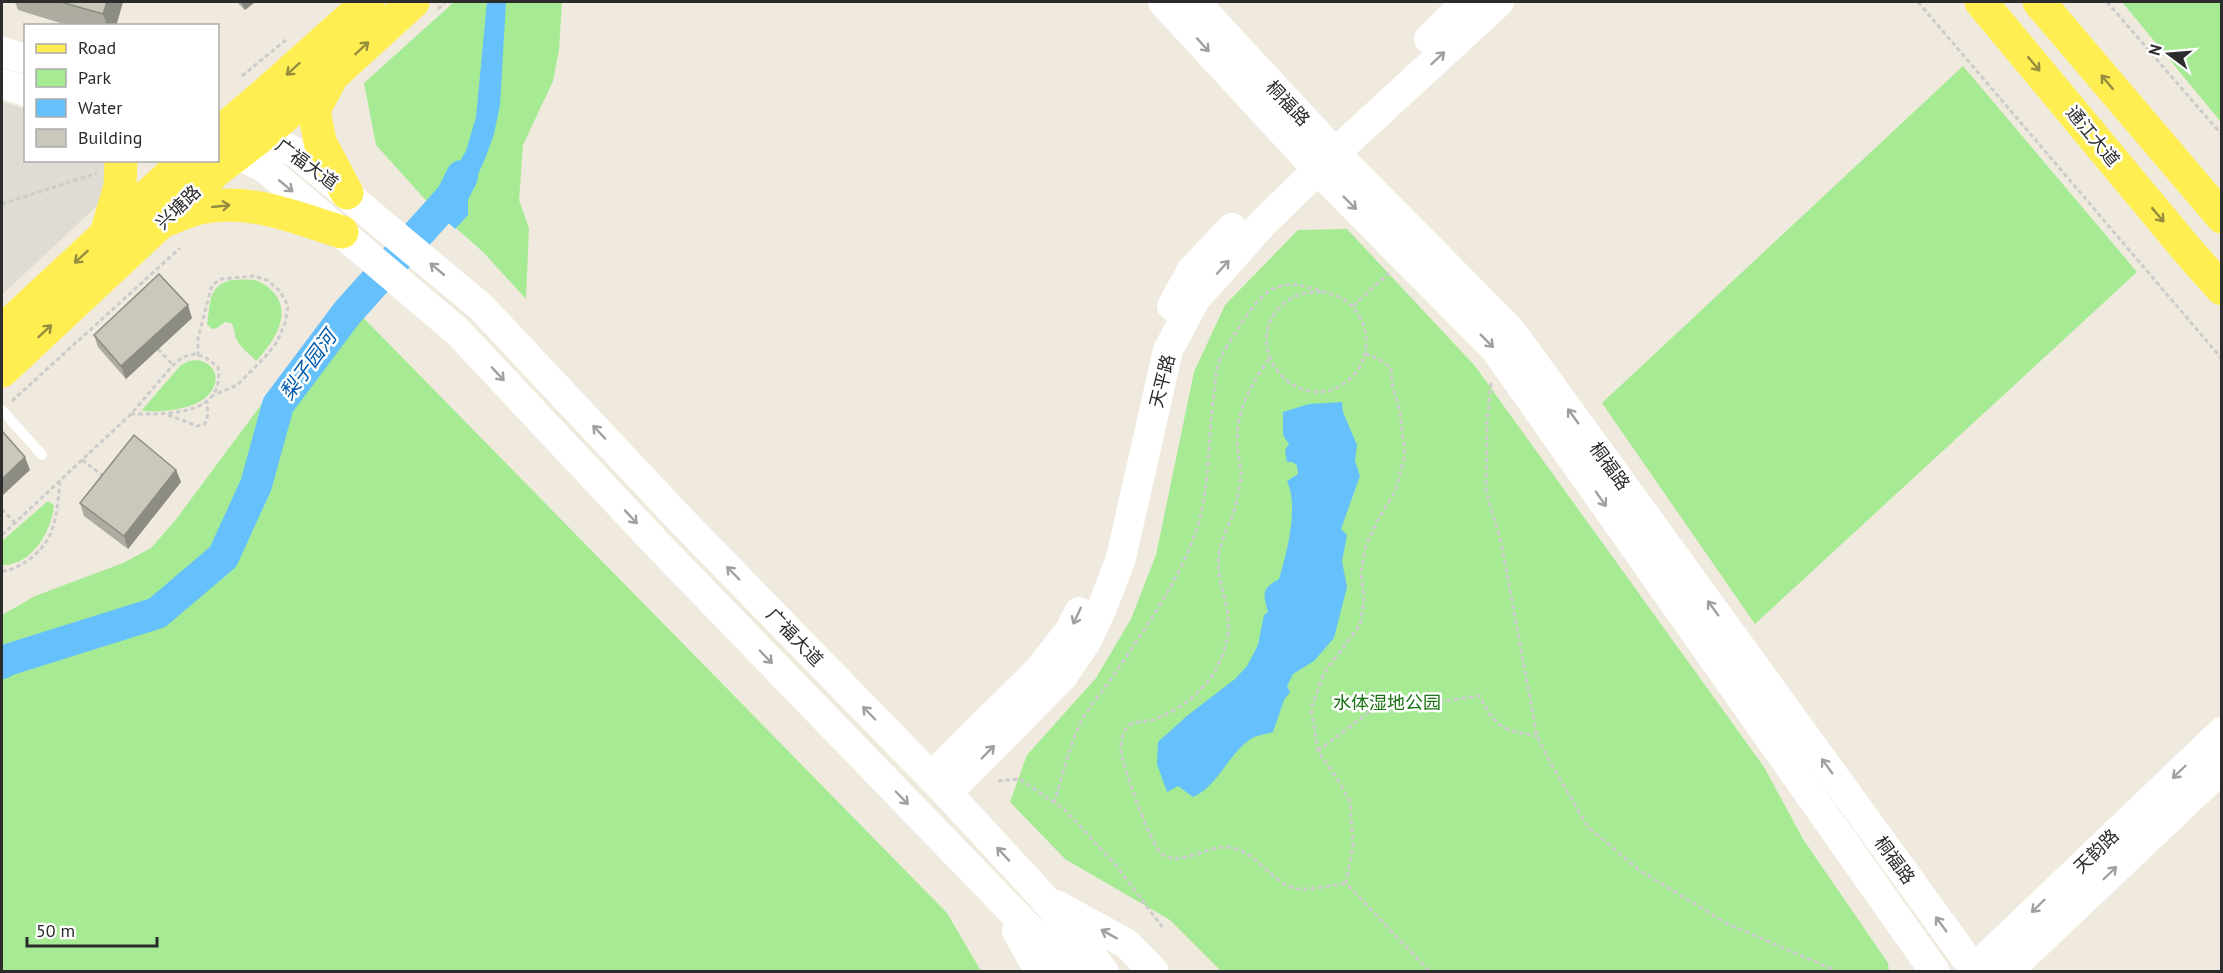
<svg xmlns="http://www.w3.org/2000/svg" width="2223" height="973" font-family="'PT Sans','Noto Sans SC',sans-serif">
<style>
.green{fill:#a6eb94}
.plaza{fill:#dfdcd4}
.water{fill:#65c0fc}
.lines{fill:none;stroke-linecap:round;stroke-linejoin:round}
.river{stroke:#65c0fc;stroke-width:32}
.path{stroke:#ccc;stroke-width:3;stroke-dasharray:4.5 3;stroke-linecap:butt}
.lane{stroke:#fff;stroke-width:10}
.secondary{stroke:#fff;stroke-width:30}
.primary{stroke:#ffee52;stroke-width:33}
.wall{fill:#aeaca1}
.shaded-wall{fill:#8d8c83}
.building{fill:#cac8bb;stroke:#8d8c83;stroke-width:1.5}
.oneway{stroke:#a0a0a0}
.oneway2{stroke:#968d3f}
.labels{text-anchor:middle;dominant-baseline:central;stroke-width:5;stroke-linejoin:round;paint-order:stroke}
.street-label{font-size:18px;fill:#2c2c2c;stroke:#fff}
.park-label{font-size:18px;fill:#1a7313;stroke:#fff}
.water-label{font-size:20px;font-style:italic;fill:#005aac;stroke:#fff}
</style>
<rect width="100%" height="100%" fill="#efeadd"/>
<path class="green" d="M 454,2 L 562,2 L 559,50 L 553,81 L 523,145 L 519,200 L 529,228 L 526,299 L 483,252 L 431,206 L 376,145 L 364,83 Z
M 2122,2 L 2221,2 L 2221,122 Z
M 1963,66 L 2137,272 L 1755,624 L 1602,403 Z
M 1347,229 L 1475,366 L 1764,767 L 1803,839 L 1888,963 L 1889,971 L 1221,971 L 1170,920 L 1065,859 L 1010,802 L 1027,755 L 1096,678 L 1131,619 L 1156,555 L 1194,372 L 1225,305 L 1298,230 Z
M 231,280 C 238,280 247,279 255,280 C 263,283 269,287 274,293 C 293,315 272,344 256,361 C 251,355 242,349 238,342 C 233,335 236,329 231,323 L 225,322 L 217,328 L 212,329 L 207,324 C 211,303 207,287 231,280 Z
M 342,296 L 947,913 L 981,971 L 2,971 L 2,615 L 35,596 L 123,563 L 151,548 L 174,522 Z
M 198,360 C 225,367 218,393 197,403 C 185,409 154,414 142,410 L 181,365 L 189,361 Z
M 48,501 L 54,505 C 52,531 31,566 2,565 L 2,541 Z"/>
<path class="plaza" d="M 2,102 L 25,109 L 26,160 L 111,161 L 102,201 L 2,295 Z"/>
<path class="water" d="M 487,2 L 506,2 L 500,105 L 494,134 L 485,159 L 468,196 L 468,215 L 455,229 L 431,206 L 438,201 L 438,197 L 445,192 L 448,181 L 466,151 L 476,117 Z
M 1342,402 L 1343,412 L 1357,445 L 1355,461 L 1360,476 L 1341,529 L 1347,535 L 1342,561 L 1347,587 L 1334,638 L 1314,661 L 1293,674 L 1287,686 L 1290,692 L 1284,700 L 1273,732 C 1267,734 1260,735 1254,737 C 1229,751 1219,786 1193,797 L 1178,786 L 1167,792 L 1157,764 L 1158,742 L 1188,715 L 1235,679 L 1247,666 L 1258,645 L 1264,615 L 1268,612 C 1263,594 1261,589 1279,579 C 1287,552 1299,507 1287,481 L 1298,474 L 1297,466 L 1293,462 L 1287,462 L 1285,450 L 1289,444 L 1283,435 L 1283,412 L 1309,404 Z"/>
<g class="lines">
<path class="river" d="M 2,663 L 4,661 L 157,613 L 223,557 L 256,485 L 278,405 L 347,313 L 452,196 L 462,176"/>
<path class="path" d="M 1918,2 L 2222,359
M 2107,2 L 2222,135
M 438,9 L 445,2
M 242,76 L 287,39
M 2,204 L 97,173
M 1353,306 L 1389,273
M 158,349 L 173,365
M 1365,354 L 1379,359 L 1391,368 L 1392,384 L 1400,412 L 1405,455 L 1395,492 L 1377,521 L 1365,548 L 1361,572 L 1364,599 L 1360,625 L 1324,673 L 1311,708 L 1318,751 L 1338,780 L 1350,801 L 1353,845 L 1346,883 L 1430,972
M 198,356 L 198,338 L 212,285 L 221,279 L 254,276 L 267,280 L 280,291 L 288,306 L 285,323 L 277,342 L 265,357 L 237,385 L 214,395
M 1269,359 C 1251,384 1237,409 1237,441 C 1237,453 1241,465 1241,477 C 1241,484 1238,492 1237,499 C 1234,519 1221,535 1219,555 C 1215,584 1234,609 1227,639 C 1219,679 1191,705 1155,719 C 1145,723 1133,719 1126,729 C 1122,733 1121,745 1121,751 C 1123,767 1151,847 1163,855 C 1182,867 1212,842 1233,848 C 1258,854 1269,879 1293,888 C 1302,892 1334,885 1346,883
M 1491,383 L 1487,420 L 1486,491 L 1501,542 L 1537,736 L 1551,764 L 1588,827 L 1639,870 L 1728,924 L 1839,972
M 12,401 L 180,248
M 168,415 L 197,426 L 205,424 L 208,414 L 207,402
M 82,460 L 105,477
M 2,509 L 15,523
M 2,535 L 131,414 L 173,365 L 183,357 L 194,354 L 205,357 L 218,367 C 226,417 165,414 131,414
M 2,571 C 20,570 42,552 50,535 C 57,519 58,500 60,482
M 1318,751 L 1369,712 L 1480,696 C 1494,727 1505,731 1537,736
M 998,781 L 1020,779 L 1065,810 L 1115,864 L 1163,928
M 1054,803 C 1062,778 1068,750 1079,726 C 1087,709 1102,692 1113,676 C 1143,632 1177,584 1195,534 C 1211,490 1207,439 1214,394 C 1215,385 1215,375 1218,366 C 1221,353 1231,340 1238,329 C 1245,317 1259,297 1271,290 C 1290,280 1303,286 1321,291 C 1327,293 1333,294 1339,297 C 1369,312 1375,352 1353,376 C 1343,386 1329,393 1315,392 C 1268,387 1247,326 1290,299 C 1300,293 1310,292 1321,292"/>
<path class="lane" d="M 2,410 L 42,455"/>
<path class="secondary" d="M 1163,2 L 1319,171 L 1496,350 L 1935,972
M 1195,2 L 1335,153 L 1511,331 L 1976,972
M 1429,39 L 1467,2
M 2,52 L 26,59
M 2,84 L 26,91
M 243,124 L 298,154 L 481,307 L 680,519 L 947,793 L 1043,897 L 1104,972
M 218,146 L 264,167 L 458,332 L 656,543 L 1071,972
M 1172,306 L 1192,270 L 1232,228
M 931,777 L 1039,670 L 1071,629 L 1079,612
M 947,793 L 1062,677 L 1087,640 L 1102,608 L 1121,558 L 1168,350 L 1196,298 L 1263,223 L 1335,153 L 1499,2
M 1056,905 L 1127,944 L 1154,972
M 1017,931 L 1040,972
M 1971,972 L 2222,732
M 2007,972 L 2222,768"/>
<path class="primary" d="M 1981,2 L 2189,252 L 2222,289
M 2039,2 L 2222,217
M 330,80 L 314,110 L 320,142 L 347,193
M 218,134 L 266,93 L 368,2
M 169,219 C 179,215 190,210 200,208 C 249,197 296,218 342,232
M 106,234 L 120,186 L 121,160
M 2,331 L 186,160
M 2,371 L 217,170 L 264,134 L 334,74 L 413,2"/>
</g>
<path class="wall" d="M 15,2 L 123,2 L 116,26 L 70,26 L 18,10 Z
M 237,2 L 255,2 L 245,10 Z
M 192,318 L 126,379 L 98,347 L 94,335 Z
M 176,470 L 181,482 L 128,549 L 84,516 L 80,503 Z"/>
<path class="shaded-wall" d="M 107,2 L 123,2 L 116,26 L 107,26 L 103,14 Z
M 241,2 L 255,2 L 245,10 Z
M 188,305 L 192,318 L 126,379 L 121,366 Z
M 25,457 L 30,470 L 2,496 L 2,479 Z
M 176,470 L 181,482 L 128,549 L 124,536 Z"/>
<path class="building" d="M 61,2 L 107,2 L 103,14 Z
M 159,274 L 188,305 L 121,366 L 94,335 Z
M 2,431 L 25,457 L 2,479 Z
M 134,435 L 176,470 L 124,536 L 80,503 Z"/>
<defs><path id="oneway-shaft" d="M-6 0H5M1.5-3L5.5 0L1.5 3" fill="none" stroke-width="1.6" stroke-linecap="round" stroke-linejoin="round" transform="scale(1.5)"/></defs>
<g class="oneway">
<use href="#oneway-shaft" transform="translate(1203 45) rotate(48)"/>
<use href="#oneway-shaft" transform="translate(1438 58) rotate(-43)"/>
<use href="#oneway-shaft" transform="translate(286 186) rotate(40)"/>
<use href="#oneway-shaft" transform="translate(1350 203) rotate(45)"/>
<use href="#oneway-shaft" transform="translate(1223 267) rotate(-48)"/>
<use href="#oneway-shaft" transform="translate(437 269) rotate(-140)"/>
<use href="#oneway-shaft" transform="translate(1487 341) rotate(45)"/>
<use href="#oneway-shaft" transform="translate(498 374) rotate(47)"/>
<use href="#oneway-shaft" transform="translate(1573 416) rotate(-126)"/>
<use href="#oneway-shaft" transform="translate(599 432) rotate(-133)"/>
<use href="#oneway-shaft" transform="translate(1601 499) rotate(55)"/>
<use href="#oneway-shaft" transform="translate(631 517) rotate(47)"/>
<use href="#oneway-shaft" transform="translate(733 573) rotate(-134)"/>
<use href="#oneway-shaft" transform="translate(1713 608) rotate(-126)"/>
<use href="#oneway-shaft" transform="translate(1077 616) rotate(115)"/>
<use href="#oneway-shaft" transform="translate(766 657) rotate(46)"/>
<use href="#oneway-shaft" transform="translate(869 713) rotate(-134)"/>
<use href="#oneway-shaft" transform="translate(988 752) rotate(-45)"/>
<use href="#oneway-shaft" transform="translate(1827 766) rotate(-126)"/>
<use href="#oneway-shaft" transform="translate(2179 772) rotate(136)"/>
<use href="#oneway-shaft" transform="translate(902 798) rotate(46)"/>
<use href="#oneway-shaft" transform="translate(1003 854) rotate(-133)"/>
<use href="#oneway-shaft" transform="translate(2110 873) rotate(-44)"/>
<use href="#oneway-shaft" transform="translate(2038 906) rotate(136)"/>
<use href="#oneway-shaft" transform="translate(1941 924) rotate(-126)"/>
<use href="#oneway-shaft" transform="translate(1109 934) rotate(-151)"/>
</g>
<g class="oneway2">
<use href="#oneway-shaft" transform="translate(362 48) rotate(-43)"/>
<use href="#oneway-shaft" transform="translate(2034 64) rotate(50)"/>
<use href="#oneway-shaft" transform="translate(293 69) rotate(138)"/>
<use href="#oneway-shaft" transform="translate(2107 82) rotate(-130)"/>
<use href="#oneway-shaft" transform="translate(221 206) rotate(-6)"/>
<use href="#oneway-shaft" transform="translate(2158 215) rotate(50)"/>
<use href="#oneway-shaft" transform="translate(81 257) rotate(137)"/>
<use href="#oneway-shaft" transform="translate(45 331) rotate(-43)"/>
</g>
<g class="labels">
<g class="street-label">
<text transform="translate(1288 103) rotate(47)">桐福路</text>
<text transform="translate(2093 136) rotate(50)">通江大道</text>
<text transform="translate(307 164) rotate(36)">广福大道</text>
<text transform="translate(178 207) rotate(-44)">兴塘路</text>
<text transform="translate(1162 381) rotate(-76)">天平路</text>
<text transform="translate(1610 466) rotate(54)">桐福路</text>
<text transform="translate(795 637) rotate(46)">广福大道</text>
<text transform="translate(2096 851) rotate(-44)">天韵路</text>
<text transform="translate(1895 860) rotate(54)">桐福路</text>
</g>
<g class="park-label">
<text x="1387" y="702">水体湿地公园</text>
</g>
<g class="water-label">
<text transform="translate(308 365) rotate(-54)">梨子园河</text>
</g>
</g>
<rect width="2223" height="973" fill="none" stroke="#2c2c2c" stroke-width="6"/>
<rect x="24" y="24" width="195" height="138" fill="#ffffff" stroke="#ababab" stroke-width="1.5"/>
<rect x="36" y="44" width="30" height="9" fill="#ffee52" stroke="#ababab" stroke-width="1.5"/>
<text x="78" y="54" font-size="18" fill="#2c2c2c">Road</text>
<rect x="36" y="69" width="30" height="18" fill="#a6eb94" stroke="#ababab" stroke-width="1.5"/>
<text x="78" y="84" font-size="18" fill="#2c2c2c">Park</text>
<rect x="36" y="99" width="30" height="18" fill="#65c0fc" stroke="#ababab" stroke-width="1.5"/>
<text x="78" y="114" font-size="18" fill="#2c2c2c">Water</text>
<rect x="36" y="129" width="30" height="18" fill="#cac8bb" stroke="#ababab" stroke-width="1.5"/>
<text x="78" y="144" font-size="18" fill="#2c2c2c">Building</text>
<g transform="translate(2169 54) rotate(286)" stroke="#ffffff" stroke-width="4.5" paint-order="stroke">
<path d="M0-4.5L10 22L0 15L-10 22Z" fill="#2c2c2c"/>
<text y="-9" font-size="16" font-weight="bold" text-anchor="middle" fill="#2c2c2c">N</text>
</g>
<path d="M27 937v9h130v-9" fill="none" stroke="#2c2c2c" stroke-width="3"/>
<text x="36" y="937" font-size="18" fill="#2c2c2c" stroke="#ffffff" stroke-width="4.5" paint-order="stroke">50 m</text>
</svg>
